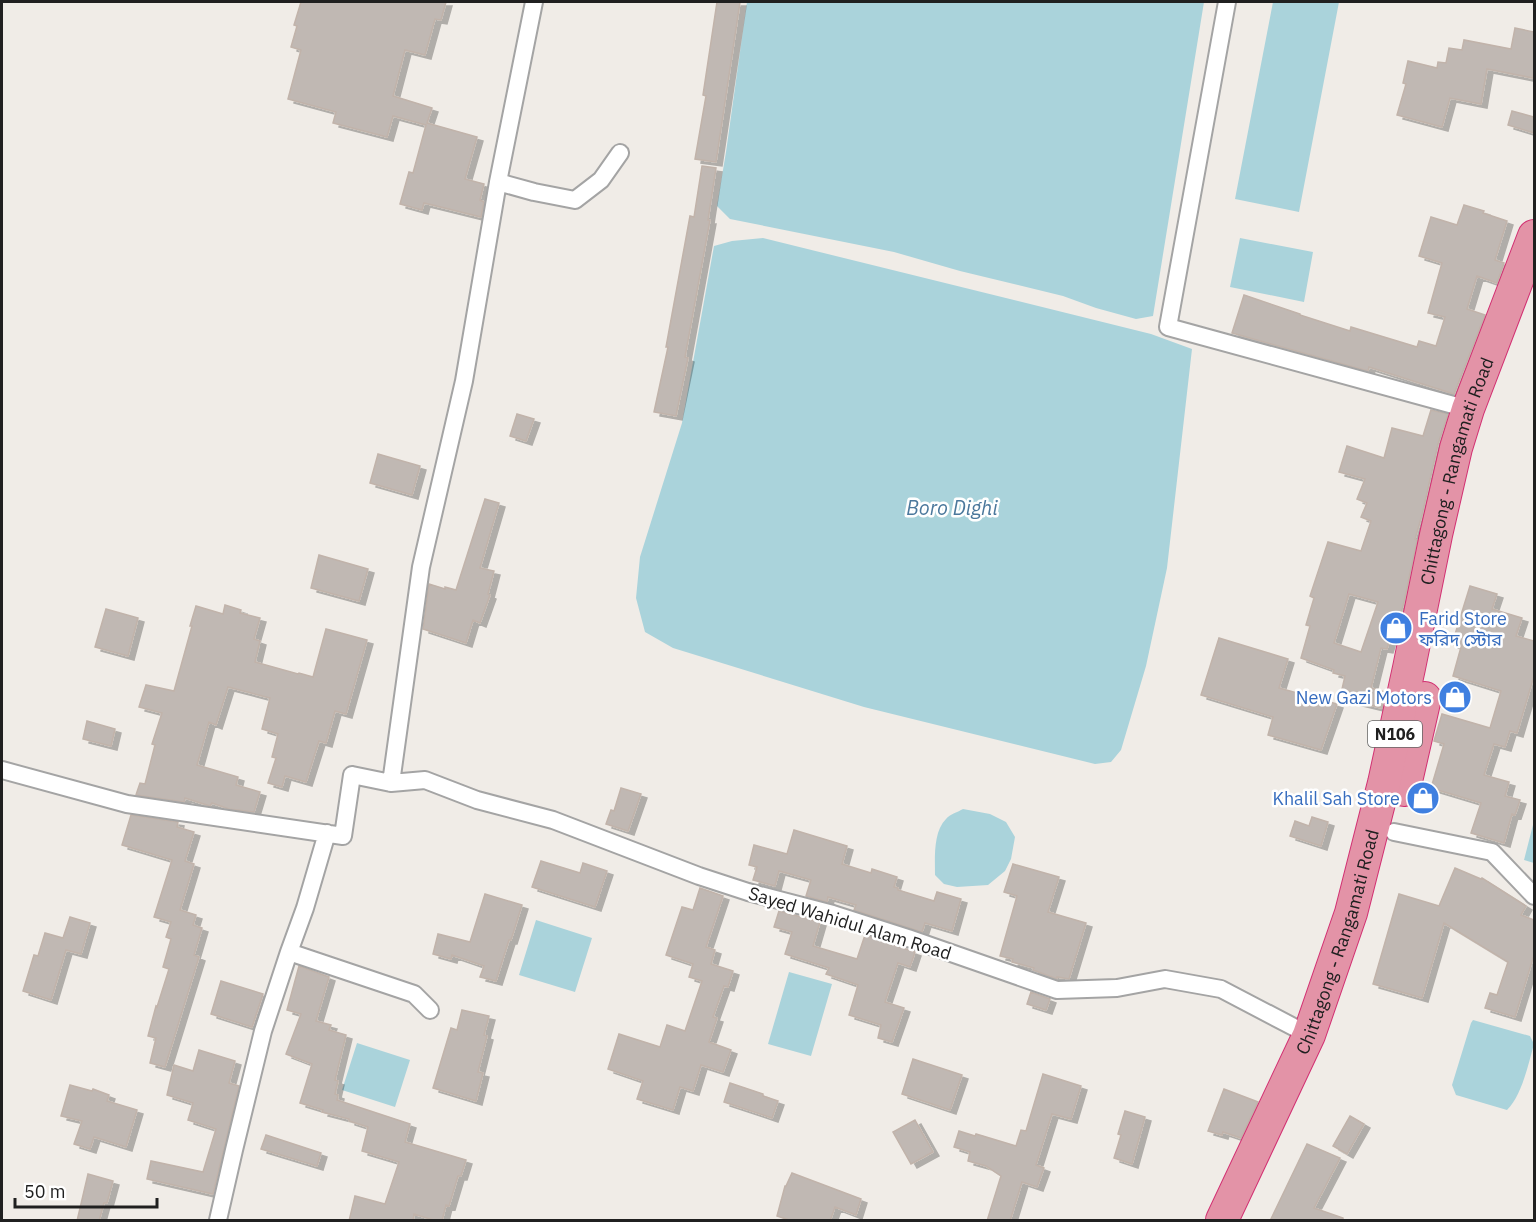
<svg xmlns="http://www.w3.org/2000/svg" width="1536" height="1222" font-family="'IBM Plex Sans','Noto Sans Bengali',sans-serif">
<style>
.water{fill:#aad3db}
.building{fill:#c0b8b3;stroke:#c1b3aa;stroke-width:1.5;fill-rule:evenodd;filter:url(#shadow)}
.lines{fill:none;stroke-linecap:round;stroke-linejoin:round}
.street-casing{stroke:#a4a4a4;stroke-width:20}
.highway-casing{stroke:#d23072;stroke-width:34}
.street{stroke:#fff;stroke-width:16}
.highway{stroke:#e393a7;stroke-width:32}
.labels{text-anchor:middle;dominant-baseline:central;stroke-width:5;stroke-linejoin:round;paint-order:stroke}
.shield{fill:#fff;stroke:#636363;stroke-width:1.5}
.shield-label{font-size:16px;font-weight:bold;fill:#202020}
.street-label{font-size:18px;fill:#202020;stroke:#fff}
.shop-label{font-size:18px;fill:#366cbe;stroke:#fff;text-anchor:end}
.water-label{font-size:20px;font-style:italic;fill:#4b789c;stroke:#fff}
</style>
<defs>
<filter id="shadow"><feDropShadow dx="6" dy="4" stdDeviation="0" flood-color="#0004"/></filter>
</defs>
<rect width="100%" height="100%" fill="#f0ece7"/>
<path class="water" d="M 747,2 L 1204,2 L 1153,316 L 1136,319 L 1096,308 L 1063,296 L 960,271 L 894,252 L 730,219 L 717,206 L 726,152 Z
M 1273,2 L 1339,2 L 1299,212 L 1235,199 Z
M 763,238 L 1151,334 L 1192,349 L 1167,568 L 1146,666 L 1121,750 L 1111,762 L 1095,764 L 864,707 L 673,648 L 645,632 L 636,598 L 640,557 L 682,423 L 714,246 L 732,241 Z
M 1240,238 L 1313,252 L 1304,302 L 1230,287 Z
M 963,809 L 990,814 L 1006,822 L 1015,837 L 1011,859 L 1005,871 L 988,885 L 957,887 L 944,884 L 935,875 C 935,858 933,832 946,819 C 950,814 958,812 963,809 Z
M 1534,821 L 1534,863 L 1524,860 Z
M 536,920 L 592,938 L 575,992 L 519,975 Z
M 789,972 L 832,984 L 811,1056 L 768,1044 Z
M 1473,1020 L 1530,1036 L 1534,1044 C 1528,1065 1522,1095 1507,1110 L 1456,1095 L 1452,1085 L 1471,1023 Z
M 357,1043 L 410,1060 L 395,1107 L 342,1090 Z"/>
<path class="building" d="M 301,2 L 446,2 L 441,20 L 435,19 L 425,55 L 405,50 L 393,96 L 432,108 L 427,123 L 477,137 L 465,179 L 484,184 L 480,200 L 484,202 L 481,217 L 424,203 L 422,210 L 400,204 L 409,172 L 413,173 L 426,125 L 393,116 L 387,137 L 333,123 L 336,112 L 288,99 L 301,50 L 291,47 L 297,26 L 294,25 Z
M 717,2 L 740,2 L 716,162 L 695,159 L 706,96 L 703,95 Z
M 1515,28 L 1534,32 L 1534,70 L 1533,78 L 1487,69 L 1481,104 L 1450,98 L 1442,127 L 1397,115 L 1406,84 L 1403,83 L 1408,61 L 1437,68 L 1438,62 L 1446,63 L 1449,48 L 1462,50 L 1464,40 L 1511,49 Z
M 1512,111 L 1534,117 L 1534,133 L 1508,125 Z
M 702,166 L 716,168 L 708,220 L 710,220 L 685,357 L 688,358 L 676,416 L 654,412 L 668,347 L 666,347 L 690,216 L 694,217 Z
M 1464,205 L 1484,211 L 1483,213 L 1507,221 L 1495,260 L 1504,263 L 1497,283 L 1477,276 L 1467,309 L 1485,315 L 1454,394 L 1369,367 L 1368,371 L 1232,333 L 1244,295 L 1300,314 L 1300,315 L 1350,331 L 1351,327 L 1417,347 L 1419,341 L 1436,346 L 1445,317 L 1428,313 L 1442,263 L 1419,256 L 1431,217 L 1457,225 Z
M 1431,410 L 1448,414 L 1438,444 L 1422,515 L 1415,539 L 1417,540 L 1404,602 L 1399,620 L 1400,620 L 1397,638 L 1391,636 L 1387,649 L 1381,648 L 1371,688 L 1385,692 L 1382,708 L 1340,698 L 1345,676 L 1333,673 L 1334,670 L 1301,658 L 1310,626 L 1306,625 L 1314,598 L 1310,596 L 1328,542 L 1361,551 L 1371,521 L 1361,517 L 1367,503 L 1357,499 L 1365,479 L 1339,472 L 1347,446 L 1384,458 L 1392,428 L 1423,436 ZM 1349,594 L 1378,602 L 1361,652 L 1334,643 Z
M 517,414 L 534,419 L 526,441 L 510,436 Z
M 378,454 L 420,466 L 412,495 L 370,483 Z
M 485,499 L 499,503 L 480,568 L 494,571 L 488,594 L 490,595 L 480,623 L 473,620 L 466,643 L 423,629 L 429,584 L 445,589 L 445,587 L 456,590 Z
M 319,555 L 368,569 L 359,601 L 311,588 Z
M 1470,586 L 1497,594 L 1492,609 L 1522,618 L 1516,636 L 1534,641 L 1534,676 L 1517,733 L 1510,731 L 1505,747 L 1494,744 L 1484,775 L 1509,782 L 1505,796 L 1520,800 L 1515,815 L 1512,814 L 1504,843 L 1471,833 L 1481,803 L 1431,788 L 1444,744 L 1434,741 L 1442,714 L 1490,728 L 1501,691 L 1453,676 L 1461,647 L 1452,644 Z
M 225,605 L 241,610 L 240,613 L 260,618 L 254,639 L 260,641 L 255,662 L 298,674 L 299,673 L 313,677 L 326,629 L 367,640 L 346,714 L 335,711 L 326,743 L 319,741 L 306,782 L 285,776 L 282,787 L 268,783 L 276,758 L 272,757 L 278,734 L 262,729 L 270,698 L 228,687 L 216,725 L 209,722 L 197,765 L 238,777 L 236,785 L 260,792 L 254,812 L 229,809 L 212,803 L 210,806 L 185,798 L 184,802 L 136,795 L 140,783 L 145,784 L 155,745 L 152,744 L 162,713 L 139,707 L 146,685 L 174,691 L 192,626 L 190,626 L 196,606 L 223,614 Z
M 106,609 L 138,618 L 128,656 L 95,647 Z
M 1219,638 L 1288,659 L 1279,688 L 1337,704 L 1321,750 L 1268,735 L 1273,717 L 1201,695 Z
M 87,721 L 115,729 L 111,746 L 83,739 Z
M 621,788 L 641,794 L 628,831 L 606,824 L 611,810 L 614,811 Z
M 131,815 L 178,822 L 177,827 L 194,832 L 185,861 L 194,864 L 180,910 L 196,915 L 193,925 L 202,928 L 194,955 L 199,957 L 165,1067 L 150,1063 L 156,1038 L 148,1036 L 156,1006 L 157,1007 L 169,969 L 163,967 L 171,939 L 166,937 L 171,922 L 154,917 L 172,860 L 122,845 Z
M 1312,817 L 1328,822 L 1321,846 L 1290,836 L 1295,821 L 1309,826 Z
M 794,830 L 847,846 L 842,864 L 871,873 L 872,869 L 897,877 L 894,887 L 898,888 L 898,890 L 934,901 L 937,892 L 961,899 L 952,931 L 925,923 L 922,932 L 854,910 L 856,905 L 828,897 L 827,902 L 806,896 L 811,880 L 779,871 L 775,886 L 753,880 L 757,867 L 749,865 L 754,845 L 787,854 Z
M 541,861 L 580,873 L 583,863 L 607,871 L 595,907 L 532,887 Z
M 1013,864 L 1059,877 L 1048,912 L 1086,923 L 1069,979 L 1057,977 L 1057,979 L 1033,970 L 1034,968 L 1012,962 L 1013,959 L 1000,956 L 1017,896 L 1004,892 Z
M 1455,868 L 1481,879 L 1482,878 L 1526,906 L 1521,915 L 1534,920 L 1534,955 L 1515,1017 L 1485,1008 L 1490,993 L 1497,995 L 1508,962 L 1444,923 L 1422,998 L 1373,984 L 1399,894 L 1439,906 Z
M 700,888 L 723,896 L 706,947 L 715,950 L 711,964 L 733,971 L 728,987 L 724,986 L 713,1017 L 717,1018 L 709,1042 L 731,1050 L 723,1072 L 701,1065 L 693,1091 L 680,1087 L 673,1110 L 637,1099 L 643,1081 L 608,1069 L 619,1034 L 660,1047 L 667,1025 L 685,1031 L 702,981 L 689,977 L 693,964 L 666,955 L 682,907 L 693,910 Z
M 485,894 L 522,905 L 511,940 L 509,940 L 496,981 L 480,977 L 484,966 L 452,955 L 451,959 L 433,954 L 438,934 L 470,942 Z
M 779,911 L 820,922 L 813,946 L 857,959 L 865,935 L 915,952 L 910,967 L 898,963 L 885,1002 L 904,1008 L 892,1042 L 878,1038 L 881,1025 L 849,1015 L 858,985 L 826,974 L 829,968 L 785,954 L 792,932 L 774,927 Z
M 70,917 L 90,923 L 81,954 L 66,950 L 51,1000 L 23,991 L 34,955 L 38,956 L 45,933 L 63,938 Z
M 299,966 L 329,977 L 316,1021 L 331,1025 L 329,1030 L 346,1035 L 335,1080 L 338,1081 L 335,1094 L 338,1095 L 337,1100 L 410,1124 L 405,1142 L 466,1160 L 461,1176 L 458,1176 L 449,1206 L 446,1205 L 442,1221 L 436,1221 L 414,1214 L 413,1221 L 349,1221 L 355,1196 L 385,1204 L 399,1162 L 362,1151 L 368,1127 L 349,1121 L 349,1119 L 322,1112 L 323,1110 L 300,1103 L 312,1064 L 286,1054 L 301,1014 L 287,1010 Z
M 221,981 L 263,994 L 252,1027 L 211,1014 Z
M 1031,992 L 1050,999 L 1046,1010 L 1027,1004 Z
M 462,1010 L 489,1016 L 484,1035 L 487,1036 L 478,1072 L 483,1073 L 476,1101 L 433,1088 L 451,1028 L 457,1030 Z
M 199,1050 L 235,1061 L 229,1083 L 239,1086 L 213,1194 L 147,1179 L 151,1161 L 203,1172 L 216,1129 L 188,1120 L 193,1103 L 167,1095 L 174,1065 L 193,1071 Z
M 913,1059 L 962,1075 L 950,1110 L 902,1094 Z
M 1043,1074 L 1081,1086 L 1071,1119 L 1052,1114 L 1036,1165 L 1044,1168 L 1037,1187 L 1022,1182 L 1010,1221 L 987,1221 L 1001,1176 L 986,1166 L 968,1161 L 970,1152 L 954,1147 L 959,1131 L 975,1136 L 976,1134 L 1016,1146 L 1021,1130 L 1026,1131 Z
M 730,1083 L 763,1094 L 763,1096 L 778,1101 L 772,1118 L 724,1102 Z
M 70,1085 L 92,1091 L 93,1089 L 109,1095 L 107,1101 L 137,1110 L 126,1147 L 94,1137 L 90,1149 L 74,1144 L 82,1121 L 61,1116 Z
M 1224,1089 L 1258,1102 L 1241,1138 L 1223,1132 L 1222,1135 L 1208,1131 Z
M 1125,1111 L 1145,1117 L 1132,1164 L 1114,1158 L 1121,1135 L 1118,1134 Z
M 1350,1116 L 1364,1124 L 1347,1154 L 1333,1146 Z
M 915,1120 L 933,1152 L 911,1164 L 893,1132 Z
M 266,1135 L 321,1153 L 317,1166 L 261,1149 Z
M 1307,1144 L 1340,1158 L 1314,1208 L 1343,1218 L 1343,1221 L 1270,1221 Z
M 792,1173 L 861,1199 L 856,1215 L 835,1207 L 830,1221 L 792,1221 L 777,1216 L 785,1186 L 786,1186 Z
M 88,1174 L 113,1181 L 107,1203 L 104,1203 L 99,1221 L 77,1221 Z"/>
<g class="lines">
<g class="street-casing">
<path id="street" d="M 1227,2 L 1168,327 L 1468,409
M 498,182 L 534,192 L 575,200 L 601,180 L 620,153
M 2,770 L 127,804 L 343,836 L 352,775 L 391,783 L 421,567 L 464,381 L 498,182 L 534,2
M 391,783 L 425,780 L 477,800 L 553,820 L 699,876 L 748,892 L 833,914 L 908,938 L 1057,990 L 1117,988 L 1165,979 L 1221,989 L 1309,1035
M 1394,832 L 1492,852 L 1534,896
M 289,952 L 414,994 L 430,1010
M 218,1220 L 234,1150 L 263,1031 L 289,952 L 305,908 L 327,833"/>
</g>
<g class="highway-casing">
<g id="highway">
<path d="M 1404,790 L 1425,698"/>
<path id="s1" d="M 1222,1220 L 1309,1035 L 1351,913 L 1384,783 L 1409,668 L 1436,535 L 1456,448 L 1468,409 L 1534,236"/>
</g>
</g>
<use href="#street" class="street"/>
<use href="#highway" class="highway"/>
</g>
<defs>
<g id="shop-disc" transform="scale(1.725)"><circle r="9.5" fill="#3f7fe0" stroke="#fff"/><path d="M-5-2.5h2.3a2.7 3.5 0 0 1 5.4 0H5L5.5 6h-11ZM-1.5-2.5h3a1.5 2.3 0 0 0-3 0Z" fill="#fff"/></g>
</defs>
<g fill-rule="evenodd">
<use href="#shop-disc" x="1396" y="628"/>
<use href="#shop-disc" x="1455" y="697"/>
<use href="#shop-disc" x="1423" y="798"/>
</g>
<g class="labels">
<rect class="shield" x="1368" y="721" width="54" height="26" rx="4.5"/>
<g class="shield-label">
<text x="1395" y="734">N106</text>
</g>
<g class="street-label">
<text stroke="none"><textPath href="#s1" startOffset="788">Chittagong - Rangamati Road</textPath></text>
<text transform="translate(850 923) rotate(17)">Sayed Wahidul Alam Road</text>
<text stroke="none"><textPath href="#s1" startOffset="302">Chittagong - Rangamati Road</textPath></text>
</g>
<g class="shop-label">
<text x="1419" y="618" text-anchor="start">Farid Store<tspan x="1419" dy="21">ফরিদ স্টোর</tspan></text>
<text x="1432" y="697">New Gazi Motors</text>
<text x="1400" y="798">Khalil Sah Store</text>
</g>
<g class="water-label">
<text x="952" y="507">Boro Dighi</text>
</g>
</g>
<rect width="1536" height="1222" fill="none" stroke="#202020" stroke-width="6"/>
<path d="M15 1198v9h142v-9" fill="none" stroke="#202020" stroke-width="3"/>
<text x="24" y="1198" font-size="18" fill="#202020" stroke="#ffffff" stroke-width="4.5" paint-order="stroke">50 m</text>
</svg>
